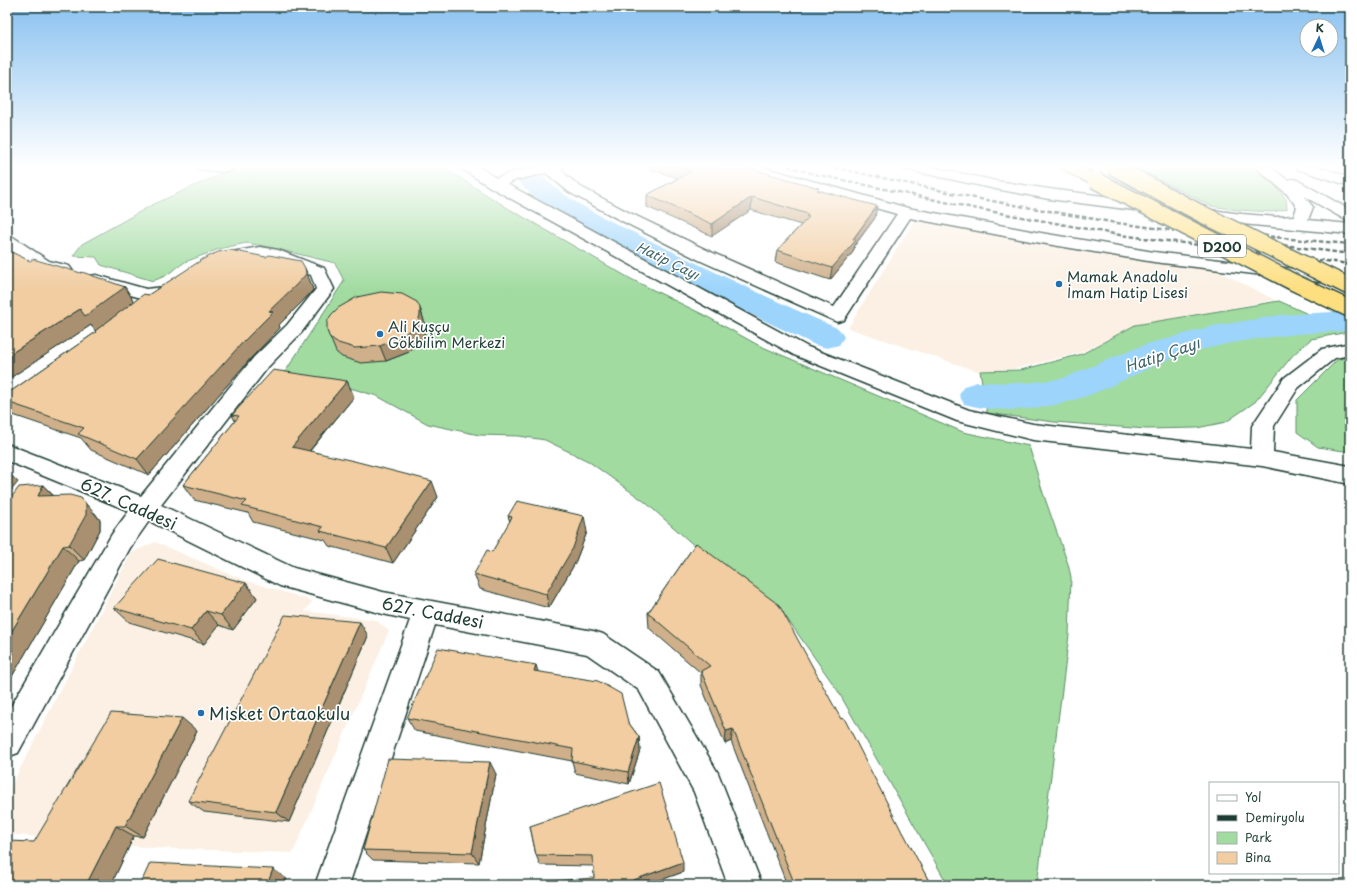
<svg xmlns="http://www.w3.org/2000/svg" width="1357" height="892" font-family="'Playpen Sans',sans-serif">
<style>
.built{fill:#fbf0e3}
.green{fill:#a1dba0;stroke:#608c6a}
.lines{fill:none;stroke-linecap:round;stroke-linejoin:round}
.river{fill:#9cd4fc;fill-rule:evenodd}
.minor-casing{stroke:#1f3d34;stroke-width:3}
.highway-casing{stroke:#1f3d34;stroke-width:3}
.minor{fill:#fff;fill-rule:evenodd}
.highway{fill:#fddf80;fill-rule:evenodd}
.rail{stroke:#1f3d34;stroke-width:2.5;stroke-dasharray:4.5 2.5;stroke-linecap:butt}
.highway-bridge-casing{stroke:#1f3d34;stroke-width:19;stroke-linecap:butt}
.highway-bridge{stroke:#fddf80;stroke-width:16}
.wall{fill:#cfb08a;stroke:#1f3d34}
.shaded-wall{fill:#a99071;stroke:#1f3d34}
.building{fill:#f1cda1;stroke:#1f3d34}
.poi-dot{fill:#1f6fb2;stroke:#fff;stroke-width:1.5}
.labels{text-anchor:middle;dominant-baseline:central;stroke-width:3.5;stroke-linejoin:round;paint-order:stroke}
.shield{fill:#fff;stroke:#627771;stroke-width:1}
.shield-label{font-size:13px;font-weight:bold;fill:#1f3d34}
.far-water-label{font-size:13px;font-style:italic;fill:#3e6366;stroke:#fff}
.poi-label{font-size:14px;fill:#1f3d34;stroke:#fff;text-anchor:start}
.water-label{font-size:15px;font-style:italic;fill:#3e6366;stroke:#fff}
.near-street-label{font-size:17px;fill:#1f3d34;stroke:#fff}
.near-poi-label{font-size:17px;fill:#1f3d34;stroke:#fff;text-anchor:start}
</style>
<rect width="100%" height="100%" fill="#fff"/>
<filter id="ink" filterUnits="userSpaceOnUse"><feTurbulence type="fractalNoise" baseFrequency=".025" numOctaves="2"/><feDisplacementMap in="SourceGraphic" scale="8" xChannelSelector="R" yChannelSelector="G"/><feConvolveMatrix kernelMatrix="1 2 1 2 8 2 1 2 1" color-interpolation-filters="sRGB"/></filter>
<g filter="url(#ink)">
<path class="built" d="M 914,221 L 1210,267 L 1275,300 L 1135,325 L 1082,352 L 1019,368 L 980,372 L 848,328 Z
M 155,542 L 244,580 L 313,601 L 305,611 L 376,620 L 389,631 L 293,853 L 153,848 L 7,834 L 7,794 L 131,553 Z"/>
<path class="green" d="M 244,166 L 441,166 L 506,207 L 631,279 L 704,315 L 758,345 L 963,432 L 1029,446 L 1042,490 L 1068,564 L 1071,577 L 1069,635 L 1037,885 L 948,885 L 838,691 L 781,610 L 706,556 L 645,502 L 588,461 L 545,440 L 519,436 L 479,435 L 428,424 L 377,396 L 313,377 L 285,372 L 344,281 L 335,263 L 269,247 L 246,243 L 219,249 L 185,262 L 165,276 L 153,281 L 101,265 L 96,257 L 73,256 L 82,244 L 152,205 L 227,171 Z
M 1133,166 L 1248,166 L 1274,184 L 1286,199 L 1287,209 L 1272,212 L 1238,210 L 1211,206 Z
M 1279,301 L 1348,332 L 1311,339 L 1293,355 L 1255,402 L 1226,422 L 1197,428 L 1146,429 L 1054,422 L 987,413 L 980,371 L 1021,370 L 1082,354 L 1135,325 Z
M 1350,357 L 1350,452 L 1318,447 L 1297,432 L 1297,400 L 1338,359 Z"/>
<g class="lines">
<path class="river" d="M 506,166 L 533,166 C 561,199 601,216 639,235 C 705,268 771,299 839,329 L 844,337 L 839,345 L 827,348 L 815,345 C 751,314 686,284 624,250 C 580,227 535,208 506,166 Z
M 1350,311 L 1350,331 C 1293,333 1236,339 1182,355 C 1157,363 1133,376 1109,387 C 1066,407 1011,417 964,404 L 959,395 L 964,386 L 977,382 L 1025,383 L 1061,379 L 1144,345 L 1213,326 L 1281,315 Z"/>
<g class="minor-casing">
<path id="minor" d="M 197,166 L 237,166 L 235,169 L 222,172 L 199,169 Z
M 460,166 L 477,166 L 496,178 C 518,169 540,166 564,166 L 560,170 L 579,186 L 628,212 L 711,252 L 834,307 L 897,214 L 738,169 L 736,166 L 759,166 L 908,208 L 1041,233 L 1154,252 L 1343,275 L 1346,279 L 1343,283 L 1337,284 L 1154,262 L 1041,243 L 910,218 L 844,320 L 837,322 L 699,260 L 616,218 L 569,192 L 546,173 L 516,180 L 507,184 L 808,347 L 969,410 L 1033,424 L 1251,449 L 1252,426 L 1284,378 L 1322,349 L 1350,343 L 1350,355 L 1335,358 L 1298,388 L 1274,426 L 1273,452 L 1350,466 L 1350,484 L 1262,466 L 1033,440 L 957,421 L 794,355 L 490,187 L 462,169 Z
M 901,166 L 928,166 L 996,181 L 1049,189 L 1242,214 L 1277,217 L 1294,216 L 1297,207 L 1287,194 L 1254,166 L 1270,166 L 1287,180 L 1292,179 L 1297,180 L 1350,210 L 1350,221 L 1344,219 L 1304,196 L 1313,207 L 1308,220 L 1350,224 L 1350,234 L 1242,224 L 1049,199 L 996,189 L 908,170 L 903,169 Z
M 1295,166 L 1316,166 L 1350,177 L 1350,186 L 1297,169 Z
M 7,235 L 13,237 L 49,261 L 69,266 L 72,270 L 69,274 C 47,279 24,259 7,248 Z
M 260,247 L 278,250 L 324,268 L 334,289 L 301,333 L 268,367 L 161,505 L 294,568 L 383,592 L 593,631 L 603,634 L 659,672 L 718,773 L 762,885 L 728,885 L 694,792 L 639,690 L 587,654 L 435,625 L 349,885 L 315,885 L 410,620 L 383,614 L 280,586 L 149,521 L 130,548 L 18,753 L 7,757 L 7,713 L 112,534 L 129,511 L 7,461 L 7,444 L 141,496 L 254,357 L 287,325 L 316,289 L 311,275 L 268,258 L 260,257 L 220,264 L 214,263 L 212,259 L 214,255 L 220,254 Z
M 96,275 L 146,289 L 164,287 L 170,288 L 173,292 L 170,296 L 145,299 L 90,284 L 87,280 L 90,276 Z"/>
</g>
<g class="highway-casing">
<path id="highway" d="M 1061,166 L 1079,166 L 1100,177 L 1102,180 L 1100,183 C 1088,186 1074,175 1063,169 Z"/>
</g>
<use href="#minor" class="minor"/>
<use href="#highway" class="highway"/>
<path class="rail" d="M 788,166 L 815,174 L 973,208 L 1120,235 L 1350,264
M 828,166 L 975,198 L 1117,223 L 1350,254
M 1159,223 L 1292,239 L 1350,244"/>
<g class="highway-bridge-casing">
<path id="highway-bridge" d="M 1112,166 L 1200,213 L 1350,287
M 1095,180 L 1293,282 L 1350,309"/>
</g>
<use href="#highway-bridge" class="highway-bridge"/>
</g>
<path class="wall" d="M 649,166 L 742,166 L 819,191 L 875,218 L 855,245 L 853,252 L 830,280 L 775,262 L 777,250 L 801,225 L 751,210 L 712,236 L 647,207 L 647,195 L 678,178 L 649,169 Z
M 7,250 L 30,261 L 125,287 L 134,302 L 148,295 L 305,268 L 311,284 L 313,290 L 303,301 L 279,325 L 280,328 L 251,358 L 149,475 L 91,450 L 81,438 L 13,415 L 7,408 L 7,394 L 96,332 L 91,325 L 7,380 Z
M 420,308 L 425,324 L 425,331 L 423,338 L 409,352 L 386,361 L 361,363 L 342,357 L 336,352 L 327,330 Z
M 347,381 L 354,397 L 310,451 L 438,497 L 393,563 L 329,546 L 325,540 L 253,522 L 248,513 L 194,500 L 183,485 L 235,421 L 232,415 Z
M 43,485 L 53,495 L 95,513 L 100,520 L 100,530 L 84,560 L 79,561 L 7,685 L 7,503 Z
M 508,516 L 587,532 L 575,563 L 549,608 L 480,589 L 474,574 L 492,552 L 510,522 Z
M 696,543 L 902,832 L 931,885 L 787,885 L 731,741 L 725,744 L 701,685 L 701,673 L 649,628 L 648,613 Z
M 246,583 L 257,598 L 233,630 L 219,625 L 204,644 L 129,622 L 114,608 Z
M 368,636 L 289,822 L 204,812 L 188,801 Z
M 539,672 L 628,722 L 639,737 L 640,750 L 629,784 L 575,773 L 572,761 L 415,731 L 407,718 Z
M 197,731 L 143,837 L 134,836 L 111,885 L 7,885 L 34,842 Z
M 496,774 L 479,863 L 373,860 L 363,850 Z
M 530,826 L 683,872 L 647,885 L 541,885 L 594,878 L 594,866 L 540,865 L 536,855 Z"/>
<path class="shaded-wall" d="M 752,197 L 751,210 L 712,236 L 712,224 Z
M 877,206 L 875,218 L 855,245 L 853,252 L 830,280 L 832,268 Z
M 305,268 L 311,284 L 313,290 L 303,301 L 279,325 L 280,328 L 251,358 L 149,475 L 137,459 L 269,311 Z
M 125,287 L 135,303 L 96,332 L 91,325 L 7,380 L 7,356 L 80,309 Z
M 420,308 L 425,324 L 425,331 L 423,338 L 409,352 L 386,361 L 380,346 Z
M 347,381 L 354,397 L 300,462 L 292,447 Z
M 7,471 L 18,482 L 7,496 Z
M 432,481 L 438,497 L 393,563 L 386,548 Z
M 43,485 L 58,501 L 38,496 Z
M 81,498 L 100,520 L 100,530 L 84,560 L 69,545 Z
M 584,516 L 587,532 L 575,563 L 549,608 L 546,594 Z
M 63,546 L 79,561 L 7,685 L 7,639 Z
M 246,583 L 257,598 L 233,630 L 221,615 Z
M 206,611 L 219,625 L 204,644 L 191,630 Z
M 360,622 L 368,636 L 289,822 L 276,812 Z
M 536,665 L 540,678 L 534,671 Z
M 182,718 L 197,731 L 143,837 L 125,826 Z
M 733,729 L 731,741 L 725,744 L 726,731 Z
M 639,737 L 640,750 L 629,784 L 628,772 Z
M 490,762 L 496,774 L 479,863 L 472,853 Z
M 116,826 L 134,836 L 111,885 L 86,885 Z
M 683,862 L 683,872 L 647,885 L 620,885 Z
M 273,869 L 287,879 L 284,885 L 267,885 Z"/>
<path class="building" d="M 677,166 L 742,166 L 819,188 L 817,190 L 877,206 L 853,239 L 856,240 L 832,268 L 777,250 L 809,217 L 806,216 L 808,214 L 752,197 L 712,224 L 647,195 L 692,171 Z
M 7,250 L 30,261 L 33,259 L 81,273 L 82,272 L 125,287 L 85,316 L 80,309 L 7,356 Z
M 230,250 L 266,257 L 269,255 L 301,261 L 305,268 L 306,274 L 296,285 L 269,311 L 273,312 L 243,342 L 137,459 L 78,434 L 84,428 L 7,402 L 7,394 L 96,332 L 95,331 L 144,294 L 148,295 L 203,259 L 218,252 Z
M 381,292 L 402,294 L 417,302 L 420,308 L 420,315 L 418,322 L 403,336 L 380,346 L 355,348 L 335,342 L 329,336 L 327,330 L 327,322 L 331,315 L 338,308 L 357,297 Z
M 273,370 L 347,381 L 292,447 L 354,461 L 432,481 L 386,548 L 320,531 L 323,527 L 242,506 L 247,501 L 183,485 L 239,416 L 232,415 Z
M 43,485 L 38,496 L 70,495 L 81,498 L 86,504 L 86,515 L 69,545 L 63,546 L 7,639 L 7,503 L 19,487 Z
M 517,501 L 584,516 L 573,548 L 546,594 L 474,574 L 487,550 L 492,552 L 512,517 L 508,516 Z
M 696,543 L 779,605 L 841,719 L 844,718 L 902,832 L 903,832 L 931,885 L 795,885 L 733,729 L 726,731 L 701,671 L 710,666 L 648,613 Z
M 158,559 L 246,583 L 221,615 L 206,611 L 191,630 L 114,608 Z
M 285,615 L 360,622 L 276,812 L 188,801 Z
M 438,648 L 536,665 L 534,671 L 598,681 L 621,694 L 628,722 L 639,737 L 628,772 L 572,761 L 573,749 L 407,718 Z
M 111,713 L 182,718 L 125,826 L 116,826 L 86,885 L 7,885 L 7,841 L 34,842 Z
M 388,759 L 490,762 L 472,853 L 363,850 Z
M 659,783 L 683,862 L 620,885 L 541,885 L 541,882 L 594,878 L 593,856 L 536,855 L 530,826 Z
M 150,863 L 273,869 L 267,885 L 140,885 Z"/>
</g>
<linearGradient id="sky" x2="0" y2="1"><stop stop-color="#89c1f0"/><stop offset="0.57" stop-color="#fff"/><stop offset="1" stop-color="#fff" stop-opacity="0"/></linearGradient>
<rect width="1357" height="291" fill="url(#sky)"/>
<g class="poi-dot">
<circle cx="1059" cy="284" r="4"/>
<circle cx="380" cy="334" r="4"/>
<circle cx="201" cy="713" r="4"/>
</g>
<g class="labels">
<rect class="shield" x="1198" y="235" width="48" height="22" rx="3"/>
<g class="shield-label">
<text x="1222" y="246">D200</text>
</g>
<g class="far-water-label">
<text transform="translate(668 260) rotate(26)">Hatip Çayı</text>
</g>
<g class="poi-label">
<text x="1067" y="276">Mamak Anadolu<tspan x="1067" dy="16">İmam Hatip Lisesi</tspan></text>
<text x="388" y="326">Ali Kuşçu<tspan x="388" dy="16">Gökbilim Merkezi</tspan></text>
</g>
<g class="water-label">
<text transform="translate(1162 354) rotate(-19)">Hatip Çayı</text>
</g>
<g class="near-street-label">
<text transform="translate(129 503) rotate(24)">627. Caddesi</text>
<text transform="translate(433 612) rotate(11)">627. Caddesi</text>
</g>
<g class="near-poi-label">
<text x="209" y="713">Misket Ortaokulu</text>
</g>
</g>
<rect width="1357" height="892" fill="none" stroke="#fff" stroke-width="24"/>
<rect x="12" y="12" width="1333" height="868" fill="none" stroke="#1f3d34" stroke-width="1.5" filter="url(#ink)"/>
<rect x="1209" y="782" width="130" height="92" fill="#ffffff" stroke="#a5b1ae"/>
<rect x="1217" y="795" width="20" height="6" fill="#ffffff" stroke="#a5b1ae"/>
<text x="1245" y="802" font-size="12" fill="#1f3d34">Yol</text>
<rect x="1217" y="815" width="20" height="6" fill="#1f3d34" stroke="#a5b1ae"/>
<text x="1245" y="822" font-size="12" fill="#1f3d34">Demiryolu</text>
<rect x="1217" y="832" width="20" height="12" fill="#a1dba0" stroke="#a5b1ae"/>
<text x="1245" y="842" font-size="12" fill="#1f3d34">Park</text>
<rect x="1217" y="852" width="20" height="12" fill="#f1cda1" stroke="#a5b1ae"/>
<text x="1245" y="862" font-size="12" fill="#1f3d34">Bina</text>
<g transform="translate(1319 38) rotate(4)"><circle r="19" fill="#ffffff" stroke="#a5b1ae"/>
<path d="M0-3L7 15L0 10L-7 15Z" fill="#1f6fb2"/>
<text y="-6" font-size="11" font-weight="bold" text-anchor="middle" fill="#1f3d34">K</text>
</g>
</svg>
